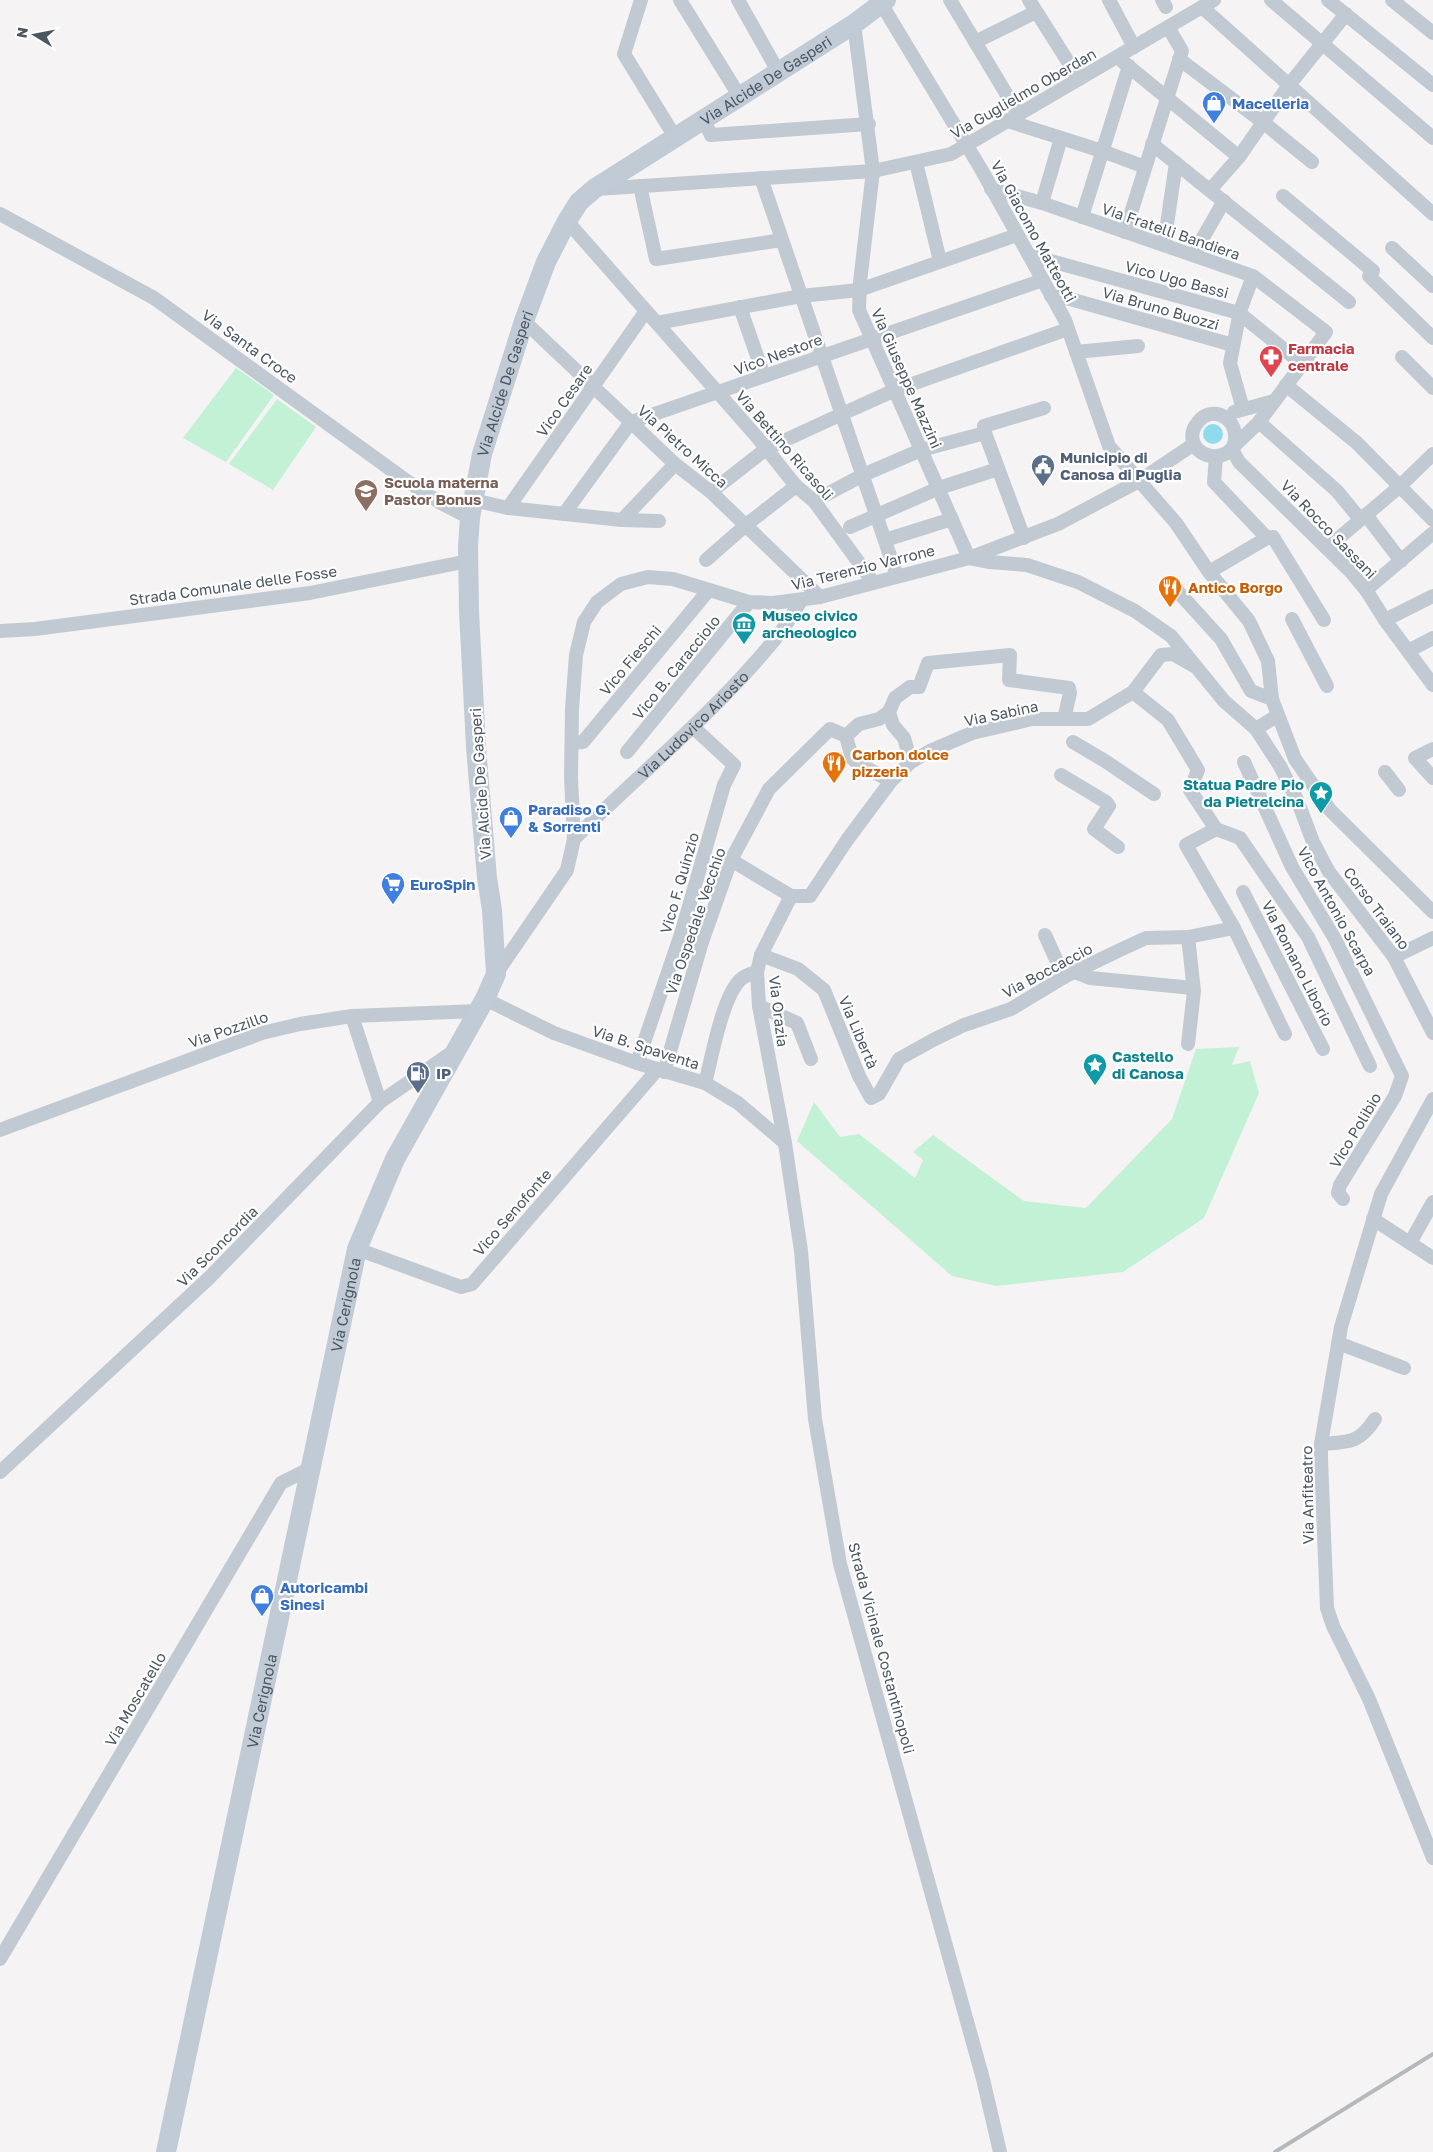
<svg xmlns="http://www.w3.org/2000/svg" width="1433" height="2152" font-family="'Golos Text',sans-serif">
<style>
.green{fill:#c3f1d5}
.water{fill:#90daee}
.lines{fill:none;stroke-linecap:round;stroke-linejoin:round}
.street{stroke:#c1cad2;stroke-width:14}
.secondary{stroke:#c1cbd6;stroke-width:20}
.rail{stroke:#b5b8bd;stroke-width:4}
.labels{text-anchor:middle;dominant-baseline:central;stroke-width:4.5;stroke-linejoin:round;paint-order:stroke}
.street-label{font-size:15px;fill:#4a5661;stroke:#fff}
.shop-label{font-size:15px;font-weight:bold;fill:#366cbe;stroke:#fff;text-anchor:start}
.health-label{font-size:15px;font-weight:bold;fill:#be3a42;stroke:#fff;text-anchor:start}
.service-label{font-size:15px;font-weight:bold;fill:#4e5e75;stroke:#fff;text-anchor:start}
.education-label{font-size:15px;font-weight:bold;fill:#785e54;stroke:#fff;text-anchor:start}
.food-label{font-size:15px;font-weight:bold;fill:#c56008;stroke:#fff;text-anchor:start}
.culture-label{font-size:15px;font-weight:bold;fill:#0d838f;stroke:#fff;text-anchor:start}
</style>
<rect width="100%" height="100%" fill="#f5f3f3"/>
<path class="green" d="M 236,368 L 274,395 L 226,462 L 183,438 Z
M 277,399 L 316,427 L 273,490 L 229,464 Z
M 1239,1047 L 1232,1065 L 1250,1061 L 1259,1093 L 1204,1218 L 1123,1272 L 996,1286 L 952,1276 L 797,1141 L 814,1102 L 840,1137 L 859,1134 L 915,1178 L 923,1160 L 913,1152 L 933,1135 L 1024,1201 L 1086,1208 L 1172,1119 L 1196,1049 Z"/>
<path class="water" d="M1203 434a10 10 0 1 1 20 0a10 10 0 1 1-20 0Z"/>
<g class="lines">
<g class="street">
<path d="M 641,0 L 624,54 L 675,137"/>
<path d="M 680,0 L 740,97"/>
<path d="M 738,0 L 779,73"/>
<path d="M 879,0 L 981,169 L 1065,320 L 1109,446 L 1176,523 L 1209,572 L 1249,621 L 1268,661 L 1272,699 L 1295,759 L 1330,810 L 1433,912"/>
<path d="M 950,0 L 1019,115"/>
<path d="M 1029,0 L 1079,79"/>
<path d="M 1109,0 L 1134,47"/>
<path d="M 1162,0 L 1166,7"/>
<path d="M 1271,0 L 1433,138"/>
<path d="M 1328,0 L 1433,85"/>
<path d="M 1392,0 L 1433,33"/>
<path d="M 1202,7 L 1433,214"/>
<path d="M 854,24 L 873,171 L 860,282 L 859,310 L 969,558 L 990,562 L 1027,565 L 1078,582 L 1135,611 L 1171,636 L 1224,701 L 1256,729 L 1280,766 L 1298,802 L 1313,842 L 1329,872 L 1394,957 L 1433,1033"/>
<path d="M 975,42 L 1036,12"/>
<path d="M 1179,59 L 1264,123 L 1312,162"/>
<path d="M 1122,61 L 1239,157"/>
<path d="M 704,121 L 711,135 L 869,124"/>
<path d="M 1008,121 L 1102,151 L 1145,167"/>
<path d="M 1152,144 L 1349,302"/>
<path d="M 916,162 L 940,261"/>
<path d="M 761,178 L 897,576"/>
<path d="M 640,186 L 656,259 L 782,240"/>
<path d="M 597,189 L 873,171 L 951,154 L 1214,0"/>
<path d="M 991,189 L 1042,203 L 1253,276 L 1326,332 L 1259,422 L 1227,453 C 1205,465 1181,442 1198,422 C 1215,401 1245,424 1232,449"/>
<path d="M 1210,190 L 1239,157 L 1289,85 L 1346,14"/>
<path d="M 1283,196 L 1373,271"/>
<path d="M 1042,203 L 1061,138"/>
<path d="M 0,214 L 154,298 L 404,479 L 439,502 L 470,518"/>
<path d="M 1082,217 L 1129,66"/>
<path d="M 567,221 L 757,437 L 796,486 L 814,501 L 873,582"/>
<path d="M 1125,232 L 1182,51 L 1168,27"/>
<path d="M 1164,245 L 1176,163"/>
<path d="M 1392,248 L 1433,286"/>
<path d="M 1029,255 L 1239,313 L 1302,364"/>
<path d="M 1193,255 L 1224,201"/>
<path d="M 1369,276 L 1433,338"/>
<path d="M 1051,296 L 1070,299 L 1233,345"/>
<path d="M 740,307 L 764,376"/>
<path d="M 524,321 L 675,464 L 711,492 L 820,597"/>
<path d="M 657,323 L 801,296 L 859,290 L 1017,235"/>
<path d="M 1076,352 L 1138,346"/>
<path d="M 1402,357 L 1433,388"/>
<path d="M 1286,385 L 1357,443 L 1433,520"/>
<path d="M 1243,409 L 1230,363 L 1240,311 L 1253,276"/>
<path d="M 1234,412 L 1274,401"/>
<path d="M 1259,422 L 1337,491 L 1360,519"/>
<path d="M 1232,449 L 1239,462 L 1351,572 L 1366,590 L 1385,620 L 1433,685"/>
<path d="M 711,492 L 766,449 L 842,414 L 895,390 L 1068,329"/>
<path d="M 473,500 L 508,508 L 622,520 L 675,464"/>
<path d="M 814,501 L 863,475 L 921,450 L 985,433"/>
<path d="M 508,508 L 646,311"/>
<path d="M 564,514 L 631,422 L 1043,280"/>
<path d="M 1366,515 L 1401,561"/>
<path d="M 622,520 L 659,521"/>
<path d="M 850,527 L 939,488 L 998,469"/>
<path d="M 1024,538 L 985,433 L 984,426 L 1044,408"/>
<path d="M 1267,538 L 1273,537 L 1324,620"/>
<path d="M 885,540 L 952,519"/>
<path d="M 1327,548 L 1399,487 L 1433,454"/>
<path d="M 706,560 L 746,525 L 796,486"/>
<path d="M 1209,572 L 1267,538 L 1214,482 L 1216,457"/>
<path d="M 1171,584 L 1221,639 L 1251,691 L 1272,699"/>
<path d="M 1366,590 L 1433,533"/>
<path d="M 1292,619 L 1327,686"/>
<path d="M 1385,620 L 1433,596"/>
<path d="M 0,631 L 35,629 L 310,593 L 468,561"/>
<path d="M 1408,651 L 1433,638"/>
<path d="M 1133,692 L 1168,720 L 1198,770 L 1190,790 L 1216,829 L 1240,838 L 1308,937 L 1370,1066"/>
<path d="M 1256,729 L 1277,716"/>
<path d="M 846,736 L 852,758 L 857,763 L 891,781"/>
<path d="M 1073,742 L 1105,761 L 1154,794"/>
<path d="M 572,743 L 583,742 L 708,591"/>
<path d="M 1433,749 L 1415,758 L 1433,778"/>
<path d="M 627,752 L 749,602"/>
<path d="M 911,762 L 904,738 L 893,725 L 889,712 L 895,698 L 910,687 L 919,687 L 928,663 L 1010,655 L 1009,680 L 1069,688 L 1070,693 L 1064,719"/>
<path d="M 1244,762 L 1292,867 L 1335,939 L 1402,1076 L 1395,1096 L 1340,1185 L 1338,1193 L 1343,1199"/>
<path d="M 1385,772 L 1399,790"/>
<path d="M 1061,775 L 1106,802 L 1109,806 L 1094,829 L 1118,847"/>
<path d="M 1216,829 L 1186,845 L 1234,928 L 1285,1034"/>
<path id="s1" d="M 574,839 C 641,772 715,713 775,639 C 785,628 792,614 801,601"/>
<path d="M 731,860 L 791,896"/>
<path d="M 1243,892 L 1323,1049"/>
<path d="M 1045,935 L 1064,977"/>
<path d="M 1188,937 L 1194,991 L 1188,1044"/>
<path d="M 761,955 L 798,969 L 824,990 L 859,1076 L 871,1098 L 879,1094 L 899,1059 L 933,1040 L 964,1025 L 1011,1009 L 1064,977 L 1122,949 L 1146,938 L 1188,937 L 1234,928"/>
<path d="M 1394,957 L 1433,938"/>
<path d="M 1075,972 L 1090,978 L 1193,988"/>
<path d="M 496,974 L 567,870 L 574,839 L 571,778 L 572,709 L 576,655 L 584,622 L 597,602 L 621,584 L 648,577 L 673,579 L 749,602 L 773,603 L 820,597 L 969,558 L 1058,524 L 1139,481 L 1194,444"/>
<path d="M 485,999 L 554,1033 L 637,1063 L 705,1083 L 738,1103 L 785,1143"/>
<path d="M 759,1006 L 797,1023 L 811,1059"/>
<path d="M 352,1016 L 380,1102"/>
<path d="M 637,1063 L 681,934 L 724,785 L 734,765 L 694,728"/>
<path d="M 664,1072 L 702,942 L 731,860 L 769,789 L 830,729 L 846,736 L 859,724 L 879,719 L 889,712"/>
<path d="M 705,1083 C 712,1057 722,998 740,980 C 745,975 751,974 757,972"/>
<path d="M 1433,1099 L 1381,1194 L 1341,1327 L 1321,1444 L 1321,1459 L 1327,1608 L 1333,1626 L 1369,1699 L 1433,1858"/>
<path d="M 0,1130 L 262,1033 L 300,1024 L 352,1016 L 478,1011"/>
<path d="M 1373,1219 L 1433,1258"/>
<path d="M 1410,1243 L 1433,1202"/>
<path d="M 357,1249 L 461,1287 L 472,1284 L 657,1070"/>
<path d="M 1338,1343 L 1404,1368"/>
<path d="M 1321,1444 C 1348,1442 1359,1444 1375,1419"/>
<path d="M 0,1472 L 209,1278 L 380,1102 L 454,1051"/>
<path d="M 0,1959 L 281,1483 L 309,1469"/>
<path d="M 1000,2152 L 983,2079 L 840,1564 L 815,1419 L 801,1251 L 785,1143 L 759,1006 L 757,972 L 761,955 L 791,896 L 810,896 L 847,840 L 891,781 L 911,762 L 930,751 L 972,733 L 1032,719 L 1088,719 L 1133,692 L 1161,655 L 1173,654 L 1194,666"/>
</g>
<path class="secondary" id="s2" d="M 166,2152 L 357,1249 L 395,1159 L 485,999 L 496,974 L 492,910 L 487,878 L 476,747 L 469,611 L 468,546 L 470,518 L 482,454 L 524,321 L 546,262 L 567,221 L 579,202 L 594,189 L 854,24 L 886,0"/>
<path class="rail" d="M 1275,2152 L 1433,2054"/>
</g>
<defs>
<g id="shop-pin" transform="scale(1.25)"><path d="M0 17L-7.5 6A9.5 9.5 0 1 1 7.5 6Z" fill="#3f7fe0" stroke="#fff"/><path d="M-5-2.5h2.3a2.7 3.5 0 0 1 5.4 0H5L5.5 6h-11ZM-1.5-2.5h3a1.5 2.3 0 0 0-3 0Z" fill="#fff"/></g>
<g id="pharmacy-pin" transform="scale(1.25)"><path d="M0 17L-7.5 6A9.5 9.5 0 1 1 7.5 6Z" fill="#e0444e" stroke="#fff"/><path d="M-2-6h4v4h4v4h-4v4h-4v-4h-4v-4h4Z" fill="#fff"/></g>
<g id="civic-pin" transform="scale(1.25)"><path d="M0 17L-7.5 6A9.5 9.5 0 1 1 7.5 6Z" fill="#5c6f8a" stroke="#fff"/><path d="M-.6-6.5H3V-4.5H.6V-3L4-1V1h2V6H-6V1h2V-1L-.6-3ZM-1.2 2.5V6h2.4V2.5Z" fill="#fff"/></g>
<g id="school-pin" transform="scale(1.25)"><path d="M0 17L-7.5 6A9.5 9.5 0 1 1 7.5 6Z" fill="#8d6e63" stroke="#fff"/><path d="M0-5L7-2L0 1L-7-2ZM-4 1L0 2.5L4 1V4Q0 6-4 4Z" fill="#fff"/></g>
<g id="restaurant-pin" transform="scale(1.25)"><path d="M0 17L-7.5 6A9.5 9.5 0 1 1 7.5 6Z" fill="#e8710a" stroke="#fff"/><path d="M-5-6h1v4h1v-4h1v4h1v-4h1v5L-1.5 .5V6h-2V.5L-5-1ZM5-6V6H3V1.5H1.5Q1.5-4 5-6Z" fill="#fff"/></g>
<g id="museum-pin" transform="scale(1.25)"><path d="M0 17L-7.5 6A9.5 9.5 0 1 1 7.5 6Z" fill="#0f9aa8" stroke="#fff"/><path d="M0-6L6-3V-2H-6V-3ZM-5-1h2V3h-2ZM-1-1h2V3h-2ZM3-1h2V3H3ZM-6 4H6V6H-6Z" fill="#fff"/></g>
<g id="sight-pin" transform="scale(1.25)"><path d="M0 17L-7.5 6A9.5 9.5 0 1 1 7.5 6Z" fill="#0f9aa8" stroke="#fff"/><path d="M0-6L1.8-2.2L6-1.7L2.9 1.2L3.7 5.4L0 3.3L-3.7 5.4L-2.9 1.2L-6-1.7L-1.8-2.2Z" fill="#fff"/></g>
<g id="supermarket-pin" transform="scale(1.25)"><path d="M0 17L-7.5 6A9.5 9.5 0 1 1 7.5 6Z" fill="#3f7fe0" stroke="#fff"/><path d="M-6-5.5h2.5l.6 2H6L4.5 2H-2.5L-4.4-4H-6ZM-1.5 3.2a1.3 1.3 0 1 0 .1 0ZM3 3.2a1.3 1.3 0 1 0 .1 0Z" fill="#fff"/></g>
<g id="fuel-pin" transform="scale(1.25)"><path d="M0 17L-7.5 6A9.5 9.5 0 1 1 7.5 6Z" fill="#5c6f8a" stroke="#fff"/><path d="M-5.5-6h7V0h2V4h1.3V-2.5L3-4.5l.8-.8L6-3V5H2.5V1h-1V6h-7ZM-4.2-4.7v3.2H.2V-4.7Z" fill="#fff"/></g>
</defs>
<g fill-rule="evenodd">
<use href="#shop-pin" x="1214" y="103"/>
<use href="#pharmacy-pin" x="1271" y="357"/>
<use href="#civic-pin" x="1043" y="466"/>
<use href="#school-pin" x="366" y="491"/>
<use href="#restaurant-pin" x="1170" y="587"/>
<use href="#museum-pin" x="744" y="624"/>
<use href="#restaurant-pin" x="834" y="763"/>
<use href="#sight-pin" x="1321" y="793"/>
<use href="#shop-pin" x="511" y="818"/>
<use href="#supermarket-pin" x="393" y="884"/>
<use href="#sight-pin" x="1095" y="1065"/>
<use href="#fuel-pin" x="418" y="1073"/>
<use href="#shop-pin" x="262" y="1596"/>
</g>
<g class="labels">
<g class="street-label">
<text stroke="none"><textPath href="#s2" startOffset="2248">Via Alcide De Gasperi</textPath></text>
<text transform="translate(1023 93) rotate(-30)">Via Guglielmo Oberdan</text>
<text transform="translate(1034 231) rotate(61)">Via Giacomo Matteotti</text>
<text transform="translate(1171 231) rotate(19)">Via Fratelli Bandiera</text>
<text transform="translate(1177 279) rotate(15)">Vico Ugo Bassi</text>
<text transform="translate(1161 308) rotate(16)">Via Bruno Buozzi</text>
<text transform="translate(250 346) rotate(36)">Via Santa Croce</text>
<text transform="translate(778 354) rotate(-20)">Vico Nestore</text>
<text transform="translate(907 378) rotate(66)">Via Giuseppe Mazzini</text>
<text stroke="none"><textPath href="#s2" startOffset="1828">Via Alcide De Gasperi</textPath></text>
<text transform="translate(564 400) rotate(-55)">Vico Cesare</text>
<text transform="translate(785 445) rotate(49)">Via Bettino Ricasoli</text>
<text transform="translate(683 446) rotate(42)">Via Pietro Micca</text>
<text transform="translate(1329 529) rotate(46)">Via Rocco Sassani</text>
<text transform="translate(863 567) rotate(-14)">Via Terenzio Varrone</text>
<text transform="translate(233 585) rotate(-8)">Strada Comunale delle Fosse</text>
<text transform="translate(630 660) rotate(-50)">Vico Fieschi</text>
<text transform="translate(676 667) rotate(-51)">Vico B. Caracciolo</text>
<text transform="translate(1001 713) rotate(-12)">Via Sabina</text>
<text stroke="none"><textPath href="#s1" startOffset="165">Via Ludovico Ariosto</textPath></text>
<text transform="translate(480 784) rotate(-94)">Via Alcide De Gasperi</text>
<text transform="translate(679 883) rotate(-74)">Vico F. Quinzio</text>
<text transform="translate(1377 908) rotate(53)">Corso Traiano</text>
<text transform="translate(1337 911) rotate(61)">Vico Antonio Scarpa</text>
<text transform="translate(695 921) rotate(-71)">Via Ospedale Vecchio</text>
<text transform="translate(1298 963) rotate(63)">Via Romano Liborio</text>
<text transform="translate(1047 970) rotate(-28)">Via Boccaccio</text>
<text transform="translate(779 1011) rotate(83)">Via Orazia</text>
<text transform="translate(228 1029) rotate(-19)">Via Pozzillo</text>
<text transform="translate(859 1032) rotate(67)">Via Libertà</text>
<text transform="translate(646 1047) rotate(18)">Via B. Spaventa</text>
<text transform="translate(1355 1130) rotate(-59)">Vico Polibio</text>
<text transform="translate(512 1212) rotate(-49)">Vico Senofonte</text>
<text transform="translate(217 1246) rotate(-45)">Via Sconcordia</text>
<text stroke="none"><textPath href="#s2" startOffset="866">Via Cerignola</textPath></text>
<text transform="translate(1307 1495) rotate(-91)">Via Anfiteatro</text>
<text transform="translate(882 1648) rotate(75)">Strada Vicinale Costantinopoli</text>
<text transform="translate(135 1699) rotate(-60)">Via Moscatello</text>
<text stroke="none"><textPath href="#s2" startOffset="461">Via Cerignola</textPath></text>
</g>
<g class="shop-label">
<text x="1232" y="103">Macelleria</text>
<text x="528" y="809">Paradiso G.<tspan x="528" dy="17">&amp; Sorrenti</tspan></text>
<text x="410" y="884">EuroSpin</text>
<text x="280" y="1587">Autoricambi<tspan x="280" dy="17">Sinesi</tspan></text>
</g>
<g class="health-label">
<text x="1288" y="348">Farmacia<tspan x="1288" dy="17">centrale</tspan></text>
</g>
<g class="service-label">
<text x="1060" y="457">Municipio di<tspan x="1060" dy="17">Canosa di Puglia</tspan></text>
<text x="436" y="1073">IP</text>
</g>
<g class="education-label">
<text x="384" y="482">Scuola materna<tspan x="384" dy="17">Pastor Bonus</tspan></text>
</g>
<g class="food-label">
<text x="1188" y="587">Antico Borgo</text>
<text x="852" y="754">Carbon dolce<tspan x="852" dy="17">pizzeria</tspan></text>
</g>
<g class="culture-label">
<text x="762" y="615">Museo civico<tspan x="762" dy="17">archeologico</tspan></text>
<text x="1304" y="784" text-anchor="end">Statua Padre Pio<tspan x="1304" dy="17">da Pietrelcina</tspan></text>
<text x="1112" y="1056">Castello<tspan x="1112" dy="17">di Canosa</tspan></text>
</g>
</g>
<g transform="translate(35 35) rotate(280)" stroke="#ffffff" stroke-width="4" paint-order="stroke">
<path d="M0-4L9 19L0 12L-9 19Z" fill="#4a5661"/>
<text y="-8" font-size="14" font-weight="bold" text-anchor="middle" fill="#4a5661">N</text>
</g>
</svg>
